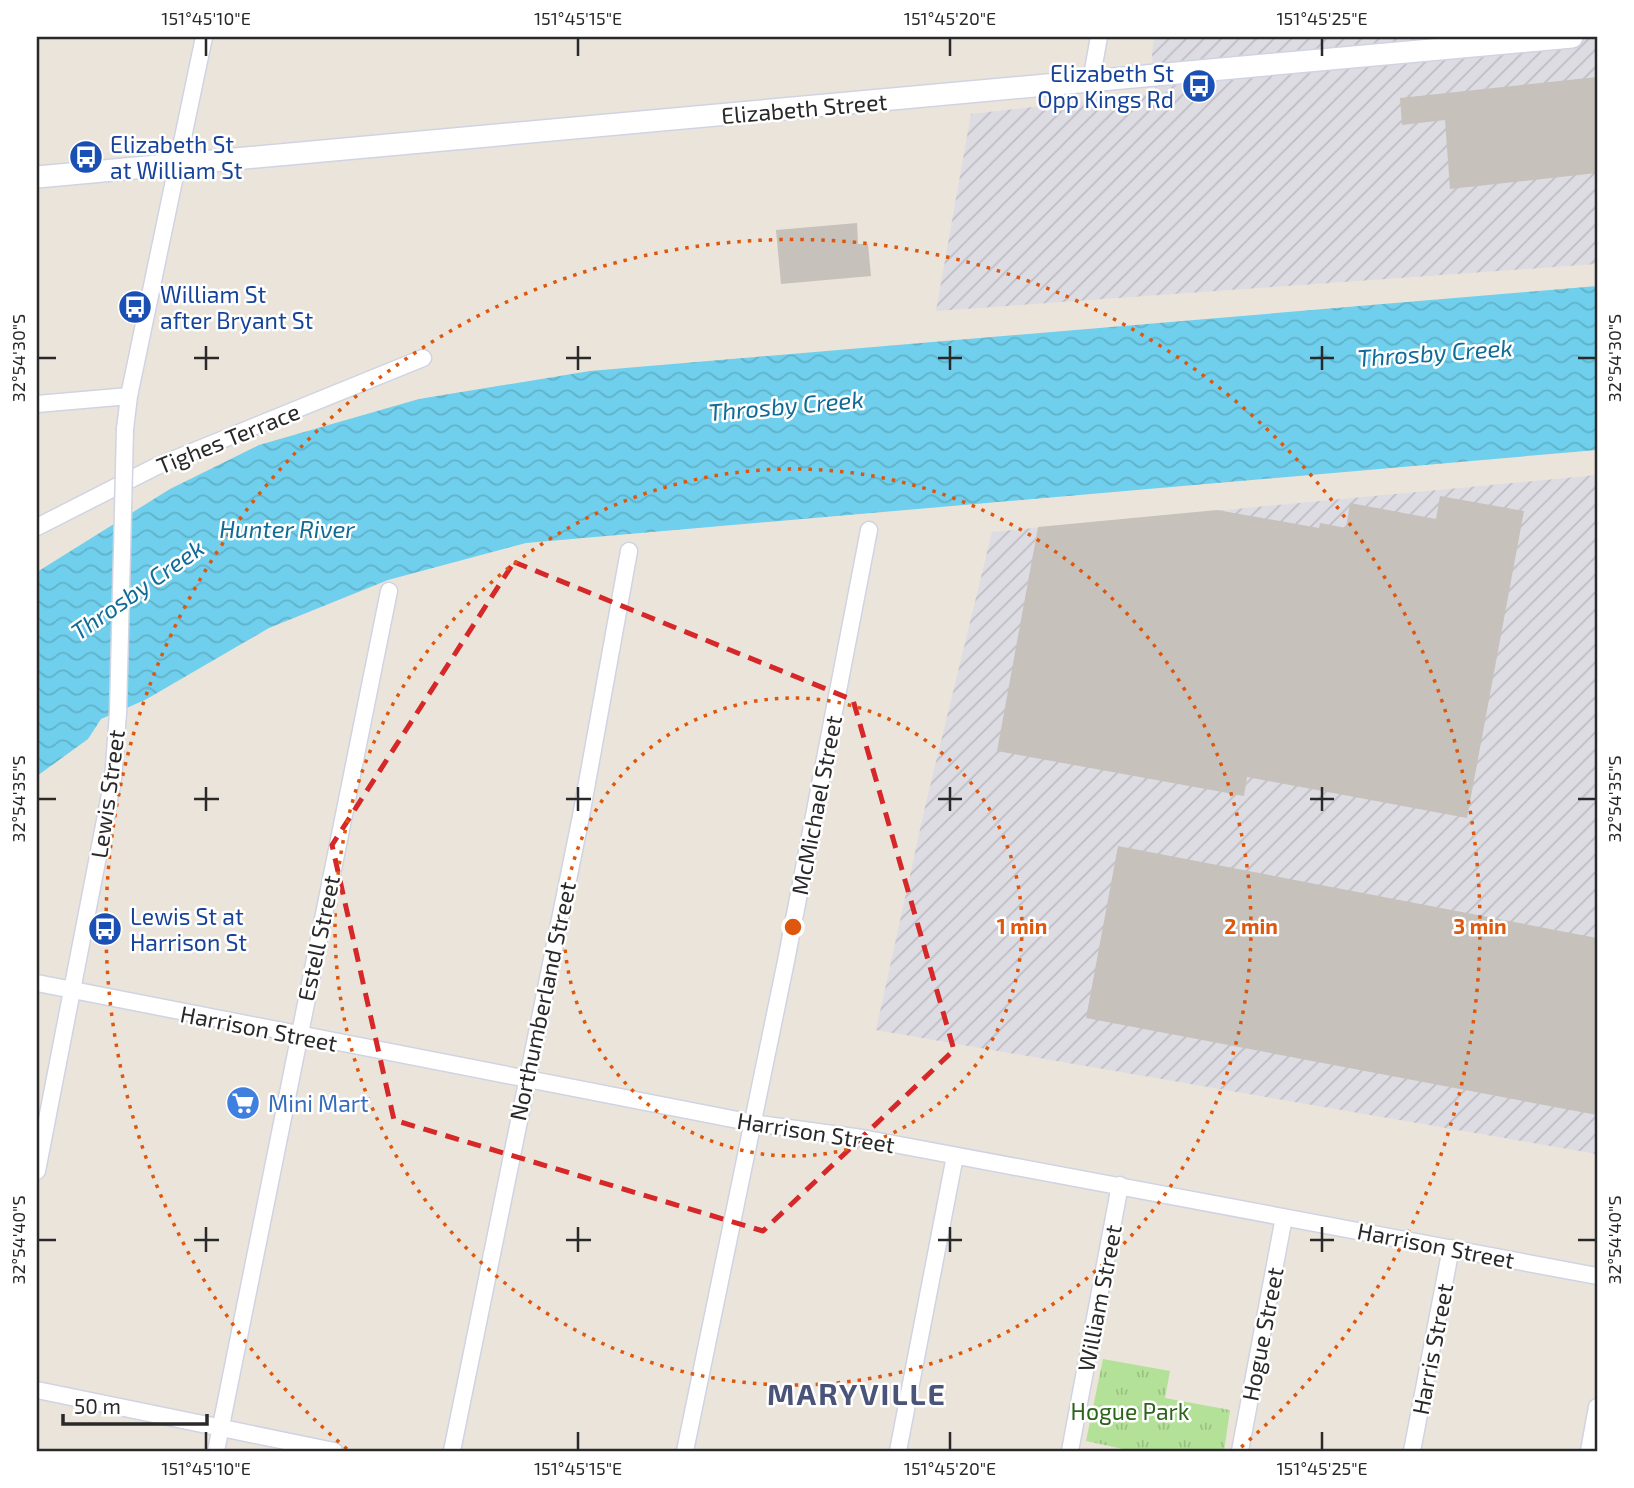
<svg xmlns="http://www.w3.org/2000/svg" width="1634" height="1488" font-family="'Exo 2',sans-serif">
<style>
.industrial{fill:url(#industrial-furrows)}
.grass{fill:url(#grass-tufts)}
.water{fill:url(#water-waves)}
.building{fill:#c6c1bb}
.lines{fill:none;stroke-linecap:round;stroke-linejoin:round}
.minor-casing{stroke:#d0d4e2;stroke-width:19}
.secondary-casing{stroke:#d0d4e2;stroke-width:24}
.minor{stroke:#fff;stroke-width:16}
.secondary{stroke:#fff;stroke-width:21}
.minor-bridge-casing{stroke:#d0d4e2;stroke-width:19;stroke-linecap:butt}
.minor-bridge{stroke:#fff;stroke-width:16}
.marked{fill:none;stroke:#d62828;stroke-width:5;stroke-dasharray:14 9;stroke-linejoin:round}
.ticks{fill:none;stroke:#292929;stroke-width:2.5}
.ring{fill:none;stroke:#de570d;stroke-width:3.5;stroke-dasharray:3.5 7}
.labels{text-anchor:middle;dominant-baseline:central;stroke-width:5;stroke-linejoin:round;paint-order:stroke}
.transit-label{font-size:23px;fill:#164399;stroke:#fff;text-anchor:start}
.street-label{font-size:23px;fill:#292929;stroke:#fff}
.shop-label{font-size:23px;fill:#366cbe;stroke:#fff;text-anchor:start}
.park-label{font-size:23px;fill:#2c641b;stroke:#fff}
.water-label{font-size:24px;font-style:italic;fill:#106c96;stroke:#fff}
.district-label{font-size:30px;font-weight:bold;letter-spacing:2px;fill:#4a5479;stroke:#fff}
.centre{fill:#de570d;stroke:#fff;stroke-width:3.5}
.ring-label{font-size:21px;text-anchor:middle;font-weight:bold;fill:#de570d;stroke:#fff;stroke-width:5;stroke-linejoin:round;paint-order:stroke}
.neatline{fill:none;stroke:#292929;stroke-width:2.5}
.ticks-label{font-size:18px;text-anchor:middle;fill:#292929}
</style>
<defs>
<pattern id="industrial-furrows" width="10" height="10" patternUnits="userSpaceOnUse" patternTransform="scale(1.75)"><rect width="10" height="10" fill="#dedce3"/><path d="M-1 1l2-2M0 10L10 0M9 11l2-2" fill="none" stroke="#bebdc3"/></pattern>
<pattern id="grass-tufts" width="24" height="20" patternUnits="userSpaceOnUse" patternTransform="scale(1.75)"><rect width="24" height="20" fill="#b3e198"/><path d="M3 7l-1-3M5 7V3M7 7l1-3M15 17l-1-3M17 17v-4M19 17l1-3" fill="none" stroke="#9ac183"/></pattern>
<pattern id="water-waves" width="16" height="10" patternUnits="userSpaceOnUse" patternTransform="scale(1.75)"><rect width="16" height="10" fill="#6fcfec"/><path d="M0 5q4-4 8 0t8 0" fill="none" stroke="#60b2ca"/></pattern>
</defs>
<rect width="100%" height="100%" fill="#ebe4db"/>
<path class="industrial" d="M 1154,37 L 1597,37 L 1597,264 L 936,311 L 971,114 L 1156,93 L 1152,54 Z
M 1597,475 L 1597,1154 L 876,1030 L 925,807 L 992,532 Z"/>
<path class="grass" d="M 1103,1359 L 1170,1371 L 1165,1398 L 1230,1410 L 1224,1451 L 1132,1451 L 1086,1441 Z"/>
<path class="water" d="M 1597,286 L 1597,450 L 526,543 L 388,580 L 269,628 L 145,700 L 101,719 L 88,739 L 37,776 L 37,572 L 170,489 L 259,445 L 419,399 L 590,371 Z"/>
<path class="building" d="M 1597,77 L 1597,173 L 1450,189 L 1445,120 L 1402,125 L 1400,98 Z
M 857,223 L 858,244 L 868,244 L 871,276 L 781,284 L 776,230 Z
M 1440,496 L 1524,511 L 1467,818 L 1247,777 L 1244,796 L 997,751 L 1038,527 L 1217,510 L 1319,528 L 1320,523 L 1346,528 L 1350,503 L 1436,519 Z
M 1118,846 L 1597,938 L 1597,1115 L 1086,1018 Z"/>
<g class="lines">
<g class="minor-casing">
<path id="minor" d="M 1091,81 L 1099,37
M 37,404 L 129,396
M 125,429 L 129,396 L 204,37
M 37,527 L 155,467 L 423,358
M 37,983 L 753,1123 L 862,1138 L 1597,1276
M 37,1171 L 113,779 L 118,713
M 37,1390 L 334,1451
M 216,1451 L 389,591
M 452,1451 L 581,816 L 629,551
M 685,1451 L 786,961 L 869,530
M 898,1451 L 955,1156
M 1070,1451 L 1120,1185
M 1240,1451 L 1284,1217
M 1412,1451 L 1451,1248
M 1589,1451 L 1597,1407"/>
</g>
<g class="secondary-casing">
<path id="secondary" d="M 37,177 L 1572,37"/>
</g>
<use href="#minor" class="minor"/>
<use href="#secondary" class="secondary"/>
<g class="minor-bridge-casing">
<path id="minor-bridge" d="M 118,713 L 125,429"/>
</g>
<use href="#minor-bridge" class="minor-bridge"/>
</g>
<path class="marked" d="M 514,562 L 853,700 L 954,1050 L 763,1231 L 394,1120 L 332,845 Z"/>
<path class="ticks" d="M 206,38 L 206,56M 578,38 L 578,56M 950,38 L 950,56M 1322,38 L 1322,56M 206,346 L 206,370M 578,346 L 578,370M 950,346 L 950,370M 1322,346 L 1322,370M 38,358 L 56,358M 194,358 L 219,358M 566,358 L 591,358M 938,358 L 962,358M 1310,358 L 1334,358M 1578,358 L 1596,358M 206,787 L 206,811M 578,787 L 578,811M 950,787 L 950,811M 1322,787 L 1322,811M 38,799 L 56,799M 194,799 L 219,799M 566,799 L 591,799M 938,799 L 962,799M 1310,799 L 1334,799M 1578,799 L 1596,799M 206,1227 L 206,1252M 578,1227 L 578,1252M 950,1227 L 950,1252M 1322,1227 L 1322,1252M 38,1240 L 56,1240M 194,1240 L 219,1240M 566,1240 L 591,1240M 938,1240 L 962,1240M 1310,1240 L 1334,1240M 1578,1240 L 1596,1240M 206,1432 L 206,1450M 578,1432 L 578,1450M 950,1432 L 950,1450M 1322,1432 L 1322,1450"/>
<g class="ring">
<circle cx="793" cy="927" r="229"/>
<circle cx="793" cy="927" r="458"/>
<path d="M347 1449A687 687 0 1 1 1239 1449"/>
</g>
<defs>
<g id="bus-disc" transform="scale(1.75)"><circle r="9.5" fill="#1a4fb4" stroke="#fff"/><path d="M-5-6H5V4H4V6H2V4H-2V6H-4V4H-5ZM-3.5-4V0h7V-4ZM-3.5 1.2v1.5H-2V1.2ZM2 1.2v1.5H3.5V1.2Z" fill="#fff"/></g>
<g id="supermarket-disc" transform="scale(1.75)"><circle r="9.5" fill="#3f7fe0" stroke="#fff"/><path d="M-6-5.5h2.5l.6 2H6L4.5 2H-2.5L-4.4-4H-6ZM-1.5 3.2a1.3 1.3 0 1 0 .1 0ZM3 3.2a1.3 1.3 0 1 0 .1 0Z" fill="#fff"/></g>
</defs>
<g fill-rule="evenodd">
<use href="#bus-disc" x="1199" y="86"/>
<use href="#bus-disc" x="86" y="157"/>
<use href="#bus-disc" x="135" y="307"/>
<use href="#bus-disc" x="105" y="929"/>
<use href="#supermarket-disc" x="243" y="1103"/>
</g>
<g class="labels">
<g class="transit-label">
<text x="1174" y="73" text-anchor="end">Elizabeth St<tspan x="1174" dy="26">Opp Kings Rd</tspan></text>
<text x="110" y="144">Elizabeth St<tspan x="110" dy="26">at William St</tspan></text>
<text x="160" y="294">William St<tspan x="160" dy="26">after Bryant St</tspan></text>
<text x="130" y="916">Lewis St at<tspan x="130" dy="26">Harrison St</tspan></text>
</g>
<g class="street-label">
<text transform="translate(804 108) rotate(-5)">Elizabeth Street</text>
<text transform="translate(228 438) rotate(-22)">Tighes Terrace</text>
<text transform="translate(107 794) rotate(-82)">Lewis Street</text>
<text transform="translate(816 805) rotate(-79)">McMichael Street</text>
<text transform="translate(318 938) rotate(-78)">Estell Street</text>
<text transform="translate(542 1001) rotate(-78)">Northumberland Street</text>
<text transform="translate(259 1028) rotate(11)">Harrison Street</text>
<text transform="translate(816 1132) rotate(9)">Harrison Street</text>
<text transform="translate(1436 1245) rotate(11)">Harrison Street</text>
<text transform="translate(1099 1298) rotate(-79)">William Street</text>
<text transform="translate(1262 1334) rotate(-79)">Hogue Street</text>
<text transform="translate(1432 1349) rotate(-79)">Harris Street</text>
</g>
<g class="shop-label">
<text x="268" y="1103">Mini Mart</text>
</g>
<g class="park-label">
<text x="1130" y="1411">Hogue Park</text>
</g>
<g class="water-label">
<text transform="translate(1435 352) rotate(-4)">Throsby Creek</text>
<text transform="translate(786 405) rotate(-5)">Throsby Creek</text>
<text x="287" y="528">Hunter River</text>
<text transform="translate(137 589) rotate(-35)">Throsby Creek</text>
</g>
<g class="district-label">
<text x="857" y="1393">MARYVILLE</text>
</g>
</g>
<circle cx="793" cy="927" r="10" class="centre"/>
<g class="ring-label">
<text x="1022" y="934">1 min</text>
<text x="1251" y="934">2 min</text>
<text x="1480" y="934">3 min</text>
</g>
<rect width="1634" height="1488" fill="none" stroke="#ffffff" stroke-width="77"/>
<path d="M63 1414v10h144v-10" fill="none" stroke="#292929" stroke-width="3.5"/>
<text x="74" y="1414" font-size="21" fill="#292929" stroke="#ffffff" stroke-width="5" paint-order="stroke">50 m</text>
<rect x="38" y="38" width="1558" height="1412" class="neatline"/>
<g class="ticks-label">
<text x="206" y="25">151°45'10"E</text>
<text x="578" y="25">151°45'15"E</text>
<text x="950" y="25">151°45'20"E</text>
<text x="1322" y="25">151°45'25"E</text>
<text transform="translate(19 358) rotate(-90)" y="6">32°54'30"S</text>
<text transform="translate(1615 358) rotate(-90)" y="6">32°54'30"S</text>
<text transform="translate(19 799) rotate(-90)" y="6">32°54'35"S</text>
<text transform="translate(1615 799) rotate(-90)" y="6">32°54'35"S</text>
<text transform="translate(19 1240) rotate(-90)" y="6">32°54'40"S</text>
<text transform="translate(1615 1240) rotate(-90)" y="6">32°54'40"S</text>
<text x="206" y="1475">151°45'10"E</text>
<text x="578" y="1475">151°45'15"E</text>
<text x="950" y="1475">151°45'20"E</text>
<text x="1322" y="1475">151°45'25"E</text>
</g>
</svg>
